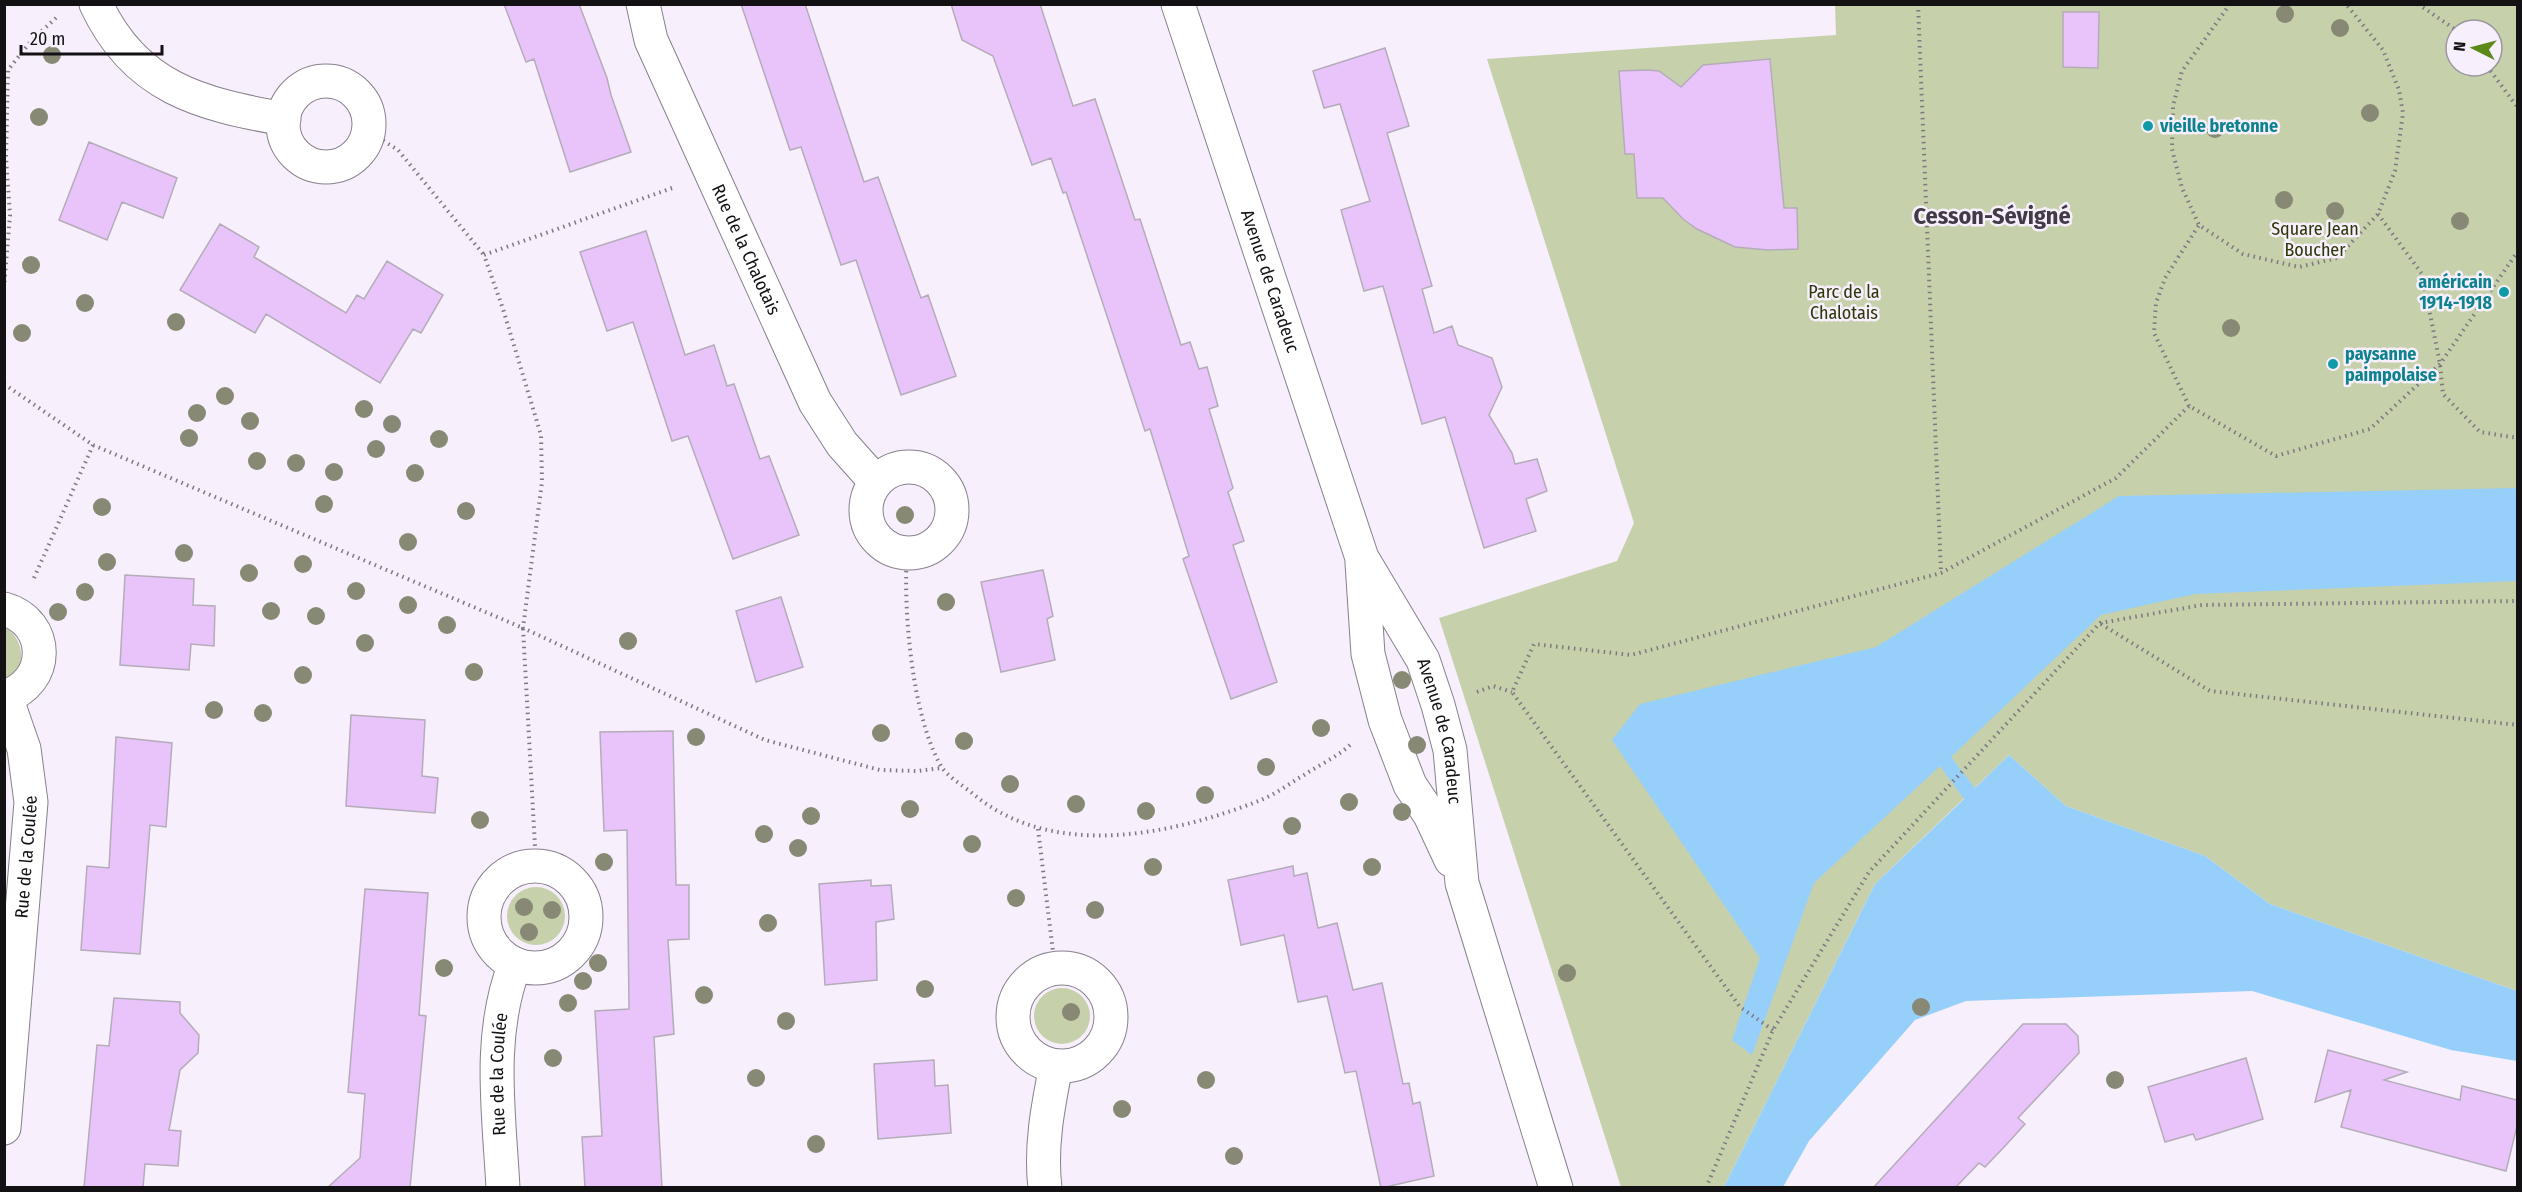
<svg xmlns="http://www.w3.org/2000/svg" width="2522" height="1192" font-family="'Fira Sans Condensed',sans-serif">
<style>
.green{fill:#c6d0ab;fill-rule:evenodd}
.water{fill:#97cffb}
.building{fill:#e8c4fb;stroke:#b5acb9;stroke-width:1.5}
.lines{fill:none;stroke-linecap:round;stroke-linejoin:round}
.street-casing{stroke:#88808c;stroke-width:35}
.path{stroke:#7e7981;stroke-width:4;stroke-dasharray:1.5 4.5;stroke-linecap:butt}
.street{stroke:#fff;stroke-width:33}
.tree{fill:#888975}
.culture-dot{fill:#0f9aa8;stroke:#f7effc;stroke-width:2}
.labels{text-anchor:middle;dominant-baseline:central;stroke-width:5;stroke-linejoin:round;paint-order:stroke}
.culture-label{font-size:18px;font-weight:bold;fill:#0d838f;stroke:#f7effc;text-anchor:start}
.park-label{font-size:18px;fill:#2d3607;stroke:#f7effc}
.street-label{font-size:18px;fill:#141115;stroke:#f7effc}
.district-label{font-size:24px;font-weight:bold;fill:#423b45;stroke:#f7effc}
</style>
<rect width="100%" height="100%" fill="#f7effc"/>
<path class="green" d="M 1835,5 L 2517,5 L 2517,991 L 2270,904 L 2205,856 L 2066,806 L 2009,755 L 1875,884 L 1724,1187 L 1621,1187 L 1439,618 L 1617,561 L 1634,523 L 1487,59 L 1836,35 ZM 2456,30 L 2492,30 L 2492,66 L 2456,66 Z
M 5,627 C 24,639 29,668 5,679 Z
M507 916a29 29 0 1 1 58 0a29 29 0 1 1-58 0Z
M1034 1016a28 28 0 1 1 56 0a28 28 0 1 1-56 0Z"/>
<path class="water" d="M 2517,488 L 2517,581 L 2195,594 L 2101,615 L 1951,757 L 1975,788 L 2009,755 L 2066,806 L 2205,856 L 2270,904 L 2517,991 L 2517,1061 L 2451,1050 L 2252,991 L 1966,1001 L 1915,1020 L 1809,1141 L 1783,1187 L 1724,1187 L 1875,884 L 1964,799 L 1940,766 L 1814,883 L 1752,1055 L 1732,1040 L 1760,958 L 1612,740 L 1640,704 L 1876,647 L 2119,496 Z"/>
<path class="building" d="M 504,4 L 579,4 L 607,78 L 611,95 L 631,152 L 570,172 L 534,59 L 526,62 Z
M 741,4 L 805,4 L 864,182 L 878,177 L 921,298 L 928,295 L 956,376 L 901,395 L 856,260 L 841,265 L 801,147 L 790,150 Z
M 951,4 L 1040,4 L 1073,106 L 1095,99 L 1135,220 L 1140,219 L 1181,345 L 1190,342 L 1199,369 L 1207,367 L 1218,406 L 1209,409 L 1233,488 L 1228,492 L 1244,541 L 1233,545 L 1277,682 L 1231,699 L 1183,559 L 1189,556 L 1150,429 L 1145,431 L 1066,192 L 1063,193 L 1051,158 L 1032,165 L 993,56 L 962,40 Z
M 2063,12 L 2099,12 L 2098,68 L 2063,67 Z
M 1385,48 L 1409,126 L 1387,133 L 1432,286 L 1422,289 L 1434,333 L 1452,326 L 1458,345 L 1492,358 L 1502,387 L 1489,415 L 1512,453 L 1515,464 L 1537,459 L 1547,491 L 1526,499 L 1536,531 L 1484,548 L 1445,417 L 1422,424 L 1383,286 L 1364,291 L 1341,210 L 1370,201 L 1340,104 L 1324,108 L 1313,71 Z
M 1770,59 L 1784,208 L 1797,208 L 1798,249 L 1768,250 L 1735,247 L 1697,229 L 1683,219 L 1663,198 L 1637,198 L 1634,154 L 1625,154 L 1619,71 L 1647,70 L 1659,71 L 1681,87 L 1703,65 Z
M 89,142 L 177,178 L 163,218 L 122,202 L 107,240 L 59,220 Z
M 220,224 L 259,247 L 254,257 L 346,313 L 357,295 L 364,299 L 387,261 L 443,295 L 421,333 L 413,329 L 380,383 L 266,314 L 255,333 L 180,290 Z
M 646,231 L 685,355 L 714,345 L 727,386 L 734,384 L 760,459 L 769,456 L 799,535 L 733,559 L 688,436 L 672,441 L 633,322 L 607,331 L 580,252 Z
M 1043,570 L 1053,616 L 1047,619 L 1055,660 L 1001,672 L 981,582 Z
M 125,575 L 194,579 L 193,605 L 215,606 L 214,646 L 191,644 L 189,670 L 120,665 Z
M 781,597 L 803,667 L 756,682 L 736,611 Z
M 351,715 L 425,720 L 422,776 L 438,778 L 435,813 L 346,806 Z
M 673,731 L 676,885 L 689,885 L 689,939 L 668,940 L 674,1034 L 654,1037 L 662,1188 L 585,1188 L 582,1137 L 602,1136 L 595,1011 L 629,1009 L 627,830 L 604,831 L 600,732 Z
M 116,737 L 172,743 L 166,827 L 150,825 L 140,954 L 81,950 L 87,866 L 109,868 Z
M 1293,866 L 1294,876 L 1307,873 L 1318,928 L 1337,923 L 1353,990 L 1382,983 L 1403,1084 L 1409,1083 L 1413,1104 L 1420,1102 L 1434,1176 L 1381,1188 L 1356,1071 L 1345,1073 L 1327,996 L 1298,1002 L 1284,935 L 1241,945 L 1228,880 Z
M 871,880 L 871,886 L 891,885 L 894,919 L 876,922 L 877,980 L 825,985 L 819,884 Z
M 365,889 L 428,893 L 419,1015 L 426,1016 L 410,1188 L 327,1188 L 360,1158 L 365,1094 L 348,1092 Z
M 114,998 L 180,1002 L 180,1013 L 199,1035 L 198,1053 L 180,1070 L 169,1130 L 181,1131 L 178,1166 L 145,1164 L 143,1188 L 84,1188 L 97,1045 L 109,1046 Z
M 2023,1024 L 2066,1024 L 2078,1036 L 2079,1053 L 2018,1118 L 2025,1124 L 2006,1145 L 1985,1167 L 1979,1163 L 1955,1188 L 1873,1188 Z
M 2328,1050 L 2407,1072 L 2384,1080 L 2460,1100 L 2462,1086 L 2517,1100 L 2517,1126 L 2506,1171 L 2341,1127 L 2351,1090 L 2315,1102 Z
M 2246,1058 L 2263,1119 L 2196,1140 L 2193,1134 L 2165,1142 L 2148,1087 Z
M 934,1060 L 935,1086 L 948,1085 L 951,1133 L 878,1139 L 874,1064 Z"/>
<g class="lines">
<g class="street-casing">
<g id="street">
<path d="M 96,4 C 135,88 200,104 284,119"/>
<path id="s1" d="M 643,4 L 651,40 L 815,402 L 842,444 L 875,481"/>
<path id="s2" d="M 1178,4 L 1362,558 L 1423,660 L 1438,705 L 1450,750 L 1462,883 L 1556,1188"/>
<circle cx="326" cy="124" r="43"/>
<circle cx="909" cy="510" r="43"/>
<path d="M 1362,563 L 1368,654 L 1385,720 L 1410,785 L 1430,815 L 1451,860"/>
<path d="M 4,609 C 51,622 51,683 4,697"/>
<circle cx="535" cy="917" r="51"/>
<circle cx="1062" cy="1017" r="49"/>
<path id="s3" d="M 4,1128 L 31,802 L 24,749 L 6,697"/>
<path id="s4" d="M 503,1188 C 499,1112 487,1036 515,964"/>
<path d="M 1045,1188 C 1040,1147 1048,1106 1056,1066"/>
</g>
</g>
<path class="path" d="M 1918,4 L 1941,573
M 2230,4 L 2182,71 L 2173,106 L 2172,149 L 2182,188 L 2199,225 L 2243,254 L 2299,267 L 2337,258 L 2378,214 L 2395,171 L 2403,113 L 2399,90 L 2383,50 L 2346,4
M 2418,4 L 2456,30
M 2487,66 L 2518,108
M 368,131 L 398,150 L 484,255
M 672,188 L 484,255 L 503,309 L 541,435 L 542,482 L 523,628 L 765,740 L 880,770 L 917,771 L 942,768
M 2378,214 L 2422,274 L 2440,364 L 2443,394 L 2480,432 L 2518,438
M 4,288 L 10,215 L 6,158 L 8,70 L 31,41 L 58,16
M 4,384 L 93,445 L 523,628 L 536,865
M 2189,406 L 2154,333 L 2156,303 L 2165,278 L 2199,225
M 907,553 C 903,610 912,716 941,766 C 947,776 962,785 972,793 C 1052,861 1172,835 1261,800 C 1276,794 1290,783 1304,775 C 1319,765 1337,757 1350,745
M 34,578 L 93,445
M 2101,624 L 2210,691 L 2518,725
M 1477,692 L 1493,686 L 1512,692
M 1038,829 L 1055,968
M 1773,1030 L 1740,1007 L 1512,692 L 1534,644 L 1631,655 L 1941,573 L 2116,478 L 2189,406 L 2276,456 L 2370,429 L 2440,364 L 2518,251
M 1706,1188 L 1773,1030 L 1869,872 L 2100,623 L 2202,605 L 2518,601"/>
<use href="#street" class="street"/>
</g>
<g class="tree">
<circle cx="2285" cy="14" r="9"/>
<circle cx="2340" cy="28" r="9"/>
<circle cx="52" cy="55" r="9"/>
<circle cx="2370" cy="113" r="9"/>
<circle cx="39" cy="117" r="9"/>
<circle cx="2215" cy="129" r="9"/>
<circle cx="2284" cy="200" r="9"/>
<circle cx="2335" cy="211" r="9"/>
<circle cx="2460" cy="221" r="9"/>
<circle cx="31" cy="265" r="9"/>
<circle cx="85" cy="303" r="9"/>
<circle cx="176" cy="322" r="9"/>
<circle cx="2231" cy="328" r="9"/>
<circle cx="22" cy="333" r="9"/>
<circle cx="225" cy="396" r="9"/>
<circle cx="364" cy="409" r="9"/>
<circle cx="197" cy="413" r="9"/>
<circle cx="250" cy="421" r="9"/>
<circle cx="392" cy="424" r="9"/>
<circle cx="189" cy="438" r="9"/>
<circle cx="439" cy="439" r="9"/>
<circle cx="376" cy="449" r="9"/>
<circle cx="257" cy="461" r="9"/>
<circle cx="296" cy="463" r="9"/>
<circle cx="334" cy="472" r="9"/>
<circle cx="415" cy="473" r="9"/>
<circle cx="324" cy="504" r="9"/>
<circle cx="102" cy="507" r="9"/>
<circle cx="466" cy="511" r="9"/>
<circle cx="905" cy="515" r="9"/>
<circle cx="408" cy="542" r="9"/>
<circle cx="184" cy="553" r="9"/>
<circle cx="107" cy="562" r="9"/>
<circle cx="303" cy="564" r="9"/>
<circle cx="249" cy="573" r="9"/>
<circle cx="356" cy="591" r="9"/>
<circle cx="85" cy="592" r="9"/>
<circle cx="946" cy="602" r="9"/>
<circle cx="408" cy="605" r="9"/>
<circle cx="271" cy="611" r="9"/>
<circle cx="58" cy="612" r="9"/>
<circle cx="316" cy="616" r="9"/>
<circle cx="447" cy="625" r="9"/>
<circle cx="628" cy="641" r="9"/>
<circle cx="365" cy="643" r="9"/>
<circle cx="474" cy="672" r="9"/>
<circle cx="303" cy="675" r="9"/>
<circle cx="1402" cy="680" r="9"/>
<circle cx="214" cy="710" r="9"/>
<circle cx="263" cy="713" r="9"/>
<circle cx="1321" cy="728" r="9"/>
<circle cx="881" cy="733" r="9"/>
<circle cx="696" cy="737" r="9"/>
<circle cx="964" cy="741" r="9"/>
<circle cx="1417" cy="745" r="9"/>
<circle cx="1266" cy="767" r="9"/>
<circle cx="1010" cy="784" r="9"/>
<circle cx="1205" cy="795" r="9"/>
<circle cx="1349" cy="802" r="9"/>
<circle cx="1076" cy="804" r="9"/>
<circle cx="910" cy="809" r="9"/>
<circle cx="1146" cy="811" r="9"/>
<circle cx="1402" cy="812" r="9"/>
<circle cx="811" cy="816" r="9"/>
<circle cx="480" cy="820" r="9"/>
<circle cx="1292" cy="826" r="9"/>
<circle cx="764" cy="834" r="9"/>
<circle cx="972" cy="844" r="9"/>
<circle cx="798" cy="848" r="9"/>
<circle cx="604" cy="862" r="9"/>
<circle cx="1153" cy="867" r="9"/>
<circle cx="1372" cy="867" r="9"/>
<circle cx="1016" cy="898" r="9"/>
<circle cx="524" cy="907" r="9"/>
<circle cx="552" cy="910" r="9"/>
<circle cx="1095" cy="910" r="9"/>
<circle cx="768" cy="923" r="9"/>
<circle cx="529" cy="932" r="9"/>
<circle cx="598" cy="963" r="9"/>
<circle cx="444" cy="968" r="9"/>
<circle cx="1567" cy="973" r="9"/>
<circle cx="583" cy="981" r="9"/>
<circle cx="925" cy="989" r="9"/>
<circle cx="704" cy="995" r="9"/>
<circle cx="568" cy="1003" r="9"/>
<circle cx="1921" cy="1007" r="9"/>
<circle cx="1071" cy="1012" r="9"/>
<circle cx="786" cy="1021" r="9"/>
<circle cx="553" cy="1058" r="9"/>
<circle cx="756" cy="1078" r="9"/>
<circle cx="1206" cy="1080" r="9"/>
<circle cx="2115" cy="1080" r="9"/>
<circle cx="1122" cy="1109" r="9"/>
<circle cx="816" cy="1144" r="9"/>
<circle cx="1234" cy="1156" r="9"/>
</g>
<g class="culture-dot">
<circle cx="2148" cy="126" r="6"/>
<circle cx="2504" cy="292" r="6"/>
<circle cx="2333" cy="364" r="6"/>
</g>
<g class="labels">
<g class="culture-label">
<text x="2160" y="126">vieille bretonne</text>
<text x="2492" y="282" text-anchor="end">américain<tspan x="2492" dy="21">1914-1918</tspan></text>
<text x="2345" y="354">paysanne<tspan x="2345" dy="21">paimpolaise</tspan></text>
</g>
<g class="park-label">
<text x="2315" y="229">Square Jean<tspan x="2315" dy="21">Boucher</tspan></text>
<text x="1844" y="292">Parc de la<tspan x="1844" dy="21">Chalotais</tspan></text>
</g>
<g class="street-label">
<text stroke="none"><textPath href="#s1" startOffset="267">Rue de la Chalotais</textPath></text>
<text stroke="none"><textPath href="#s2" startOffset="292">Avenue de Caradeuc</textPath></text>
<text stroke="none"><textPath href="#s2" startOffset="776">Avenue de Caradeuc</textPath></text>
<text stroke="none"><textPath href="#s3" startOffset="272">Rue de la Coulée</textPath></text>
<text stroke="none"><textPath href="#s4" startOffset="114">Rue de la Coulée</textPath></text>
</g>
<g class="district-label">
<text x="1992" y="216">Cesson-Sévigné</text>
</g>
</g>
<rect width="2522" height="1192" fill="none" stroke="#141115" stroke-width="12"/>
<g transform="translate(2474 48) rotate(276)"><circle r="28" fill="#f7effc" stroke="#9c96a0" stroke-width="1.5"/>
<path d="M0-4.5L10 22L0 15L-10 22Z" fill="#5d8918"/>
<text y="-9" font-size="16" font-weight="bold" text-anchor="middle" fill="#141115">N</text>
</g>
<path d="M21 45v9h141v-9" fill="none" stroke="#141115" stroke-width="3"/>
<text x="30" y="45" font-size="18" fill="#141115" stroke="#f7effc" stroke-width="4.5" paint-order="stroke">20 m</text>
</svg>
